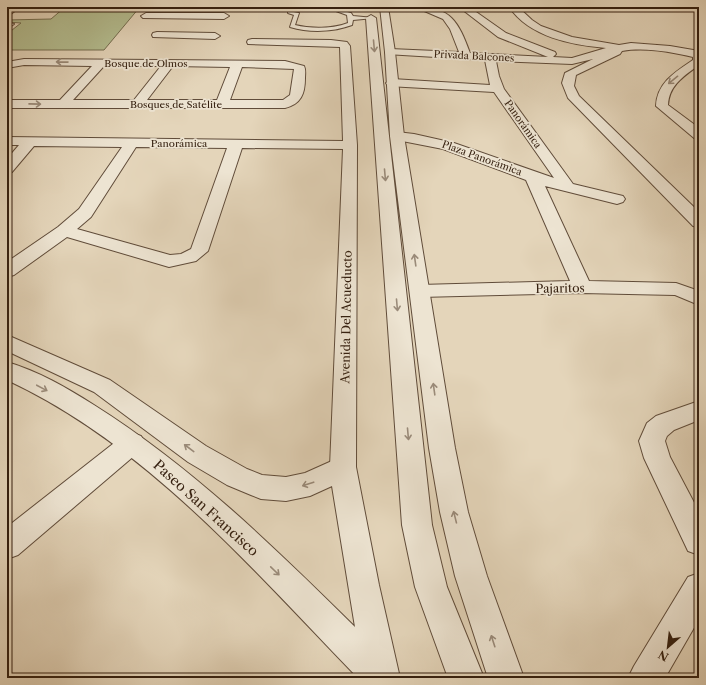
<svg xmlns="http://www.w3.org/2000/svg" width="706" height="685" font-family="'Libre Caslon Text',serif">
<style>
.green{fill:#b4bd90;stroke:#746e50}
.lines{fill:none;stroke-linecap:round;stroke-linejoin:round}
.service-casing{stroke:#604c3a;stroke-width:2}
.minor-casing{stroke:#604c3a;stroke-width:2}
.tertiary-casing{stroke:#604c3a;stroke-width:2}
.service{fill:#ede4d2;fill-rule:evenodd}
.minor{fill:#ede4d2;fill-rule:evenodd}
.tertiary{fill:#ede4d2;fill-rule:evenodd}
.oneway{stroke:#9a8b7a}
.labels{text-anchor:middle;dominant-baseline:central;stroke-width:3.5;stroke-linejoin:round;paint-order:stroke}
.far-street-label{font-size:10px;fill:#341f0f;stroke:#ede4d2}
.street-label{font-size:12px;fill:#341f0f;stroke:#ede4d2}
.near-street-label{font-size:14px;fill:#341f0f;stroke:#ede4d2}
</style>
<rect width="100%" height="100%" fill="#e4d5ba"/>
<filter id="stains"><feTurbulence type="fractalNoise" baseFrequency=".005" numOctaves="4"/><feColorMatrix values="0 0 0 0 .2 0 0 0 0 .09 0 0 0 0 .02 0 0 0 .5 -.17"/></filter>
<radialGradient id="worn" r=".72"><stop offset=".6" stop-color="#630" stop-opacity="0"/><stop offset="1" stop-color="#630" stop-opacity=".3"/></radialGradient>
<path class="green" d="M 64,8 L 139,8 L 104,50 L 7,50 L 7,34 L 21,23 L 7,22 L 7,20 L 51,19 Z"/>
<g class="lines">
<g class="service-casing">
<path id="service" d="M 296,9 L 336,9 L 351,13 L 353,16 L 374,18 L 353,20 L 352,25 C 333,32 310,33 290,27 L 294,15 L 288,13 L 288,11 L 299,13 L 295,25 C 311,29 332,29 348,23 L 347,15 L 336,11 L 298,11 Z
M 7,22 L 14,24 L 7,29 Z"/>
</g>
<g class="minor-casing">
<path id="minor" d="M 10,7 L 20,7 L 7,17 L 7,10 Z
M 415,7 C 451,7 458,21 470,53 L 548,57 L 498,37 L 459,7 L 469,7 L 506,33 L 555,52 L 556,54 L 553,57 L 572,58 L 606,48 C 571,45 530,37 509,7 L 518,7 L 532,20 L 541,26 L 572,37 L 619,45 L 631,43 L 670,46 L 699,51 L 699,65 C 684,76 669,85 668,105 L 699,128 L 699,139 L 694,138 L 656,106 C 657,83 675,72 693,60 L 693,57 C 671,52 645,47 622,51 L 620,54 L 576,75 L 574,86 L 579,96 L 699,212 L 699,227 L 693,226 L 568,98 L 562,83 L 565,73 L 593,59 L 572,64 L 496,61 L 499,76 L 504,89 L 573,184 L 623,196 L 625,199 L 623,202 L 617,204 L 545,186 L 589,281 L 676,283 L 699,291 L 699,305 L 675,295 L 582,293 L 420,297 L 413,295 L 410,291 L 413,287 L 420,285 L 570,281 L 526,180 L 443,149 L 397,140 L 392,139 L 390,136 L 392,133 L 397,132 L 414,134 L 454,143 L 554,178 L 494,92 L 388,86 L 386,83 L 392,79 L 490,85 L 485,60 L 386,54 L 385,52 L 390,49 L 459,52 L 450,29 L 443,19 Z
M 146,13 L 224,13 L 229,16 L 224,19 L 143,18 L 141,16 Z
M 157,32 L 215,33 L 220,36 L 215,39 L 153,37 L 152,35 L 153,33 Z
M 252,39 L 331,40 L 347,42 L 350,46 L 357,145 L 356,467 L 352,475 L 343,478 L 334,475 L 330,467 L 343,149 L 242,148 L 208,251 L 196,261 L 169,267 L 67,237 L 14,275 L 7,277 L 7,262 L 58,227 L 79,209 L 122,147 L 34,146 L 12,172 L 7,174 L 7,159 L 19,145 L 7,145 L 7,137 L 343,141 L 340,47 L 248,44 L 247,42 L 248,40 ZM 136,147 L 227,148 L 191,249 L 181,254 L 170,255 L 77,229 L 91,217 Z
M 24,59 L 285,61 L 304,66 C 306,70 305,74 305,78 C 305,94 301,104 285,108 L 7,108 L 7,100 L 60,100 L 92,66 L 24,65 L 7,68 L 7,62 ZM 104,66 L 161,66 L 134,100 L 73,100 ZM 173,66 L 230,67 L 217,100 L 147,100 ZM 242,67 L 294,69 L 290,95 L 283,100 L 230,100 Z
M 699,401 L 699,420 L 674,430 L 667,436 L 665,441 L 670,457 L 699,512 L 699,555 L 688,551 L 644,458 L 639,441 L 647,423 L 656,416 Z
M 132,433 L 141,436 L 145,443 L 141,450 L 18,555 L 7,559 L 7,527 L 123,436 Z
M 699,573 L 699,619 L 665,678 L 628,678 L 634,666 L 688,577 Z"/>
</g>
<g class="tertiary-casing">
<path id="tertiary" d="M 380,7 L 388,7 L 395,52 L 404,136 L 455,448 L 468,512 L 487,576 L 524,678 L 488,678 L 455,576 L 440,512 L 429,448 L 390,136 L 385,52 Z
M 371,15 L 376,18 L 432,525 L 447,587 L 484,678 L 448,678 L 415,587 L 402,525 L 366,18 Z
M 7,335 L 110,380 L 206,446 L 247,469 L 262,475 L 286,477 L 305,473 L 343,456 L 352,459 L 356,467 L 379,585 L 400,678 L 358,678 C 252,569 147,445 7,380 L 7,362 C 38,371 67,388 94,405 C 191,466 274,547 355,627 L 332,486 L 310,496 L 286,501 L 261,499 L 251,495 L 227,485 L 188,462 L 94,392 L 7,351 Z"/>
</g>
<use href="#service" class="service"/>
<use href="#minor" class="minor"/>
<use href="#tertiary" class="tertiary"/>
</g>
<defs><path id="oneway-shaft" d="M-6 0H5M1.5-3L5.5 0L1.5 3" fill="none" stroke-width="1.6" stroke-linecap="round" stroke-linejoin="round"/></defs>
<g class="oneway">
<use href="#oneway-shaft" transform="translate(374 46) rotate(85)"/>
<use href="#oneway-shaft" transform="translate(62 62) rotate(-179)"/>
<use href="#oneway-shaft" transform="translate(673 80) rotate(141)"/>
<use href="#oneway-shaft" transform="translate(35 104) rotate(1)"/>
<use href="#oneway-shaft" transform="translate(385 175) rotate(85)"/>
<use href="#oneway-shaft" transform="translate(415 260) rotate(-98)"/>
<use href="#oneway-shaft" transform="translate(397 305) rotate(85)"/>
<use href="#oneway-shaft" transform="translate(42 388) rotate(28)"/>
<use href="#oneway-shaft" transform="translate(434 389) rotate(-98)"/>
<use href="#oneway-shaft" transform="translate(408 434) rotate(85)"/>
<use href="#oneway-shaft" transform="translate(189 448) rotate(-143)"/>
<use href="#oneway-shaft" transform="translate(308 484) rotate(162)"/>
<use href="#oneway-shaft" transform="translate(455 517) rotate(-104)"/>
<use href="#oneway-shaft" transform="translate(275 571) rotate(44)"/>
<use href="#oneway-shaft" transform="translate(493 641) rotate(-108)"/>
</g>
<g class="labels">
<g class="far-street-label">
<text transform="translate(474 56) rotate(3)">Privada Balcones</text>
<text x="146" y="63">Bosque de Olmos</text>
<text x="176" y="104">Bosques de Satélite</text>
<text transform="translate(523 124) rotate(55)">Panorámica</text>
<text x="179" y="143">Panorámica</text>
<text transform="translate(482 158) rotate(20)">Plaza Panorámica</text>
</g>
<g class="street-label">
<text transform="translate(560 288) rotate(-1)">Pajaritos</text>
<text transform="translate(346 317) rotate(-89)">Avenida Del Acueducto</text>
</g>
<g class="near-street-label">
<text transform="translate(206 508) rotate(42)">Paseo San Francisco</text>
</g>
</g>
<rect width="706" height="685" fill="none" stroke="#e4d5ba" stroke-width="24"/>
<rect x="8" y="8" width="690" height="669" fill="none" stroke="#341f0f" stroke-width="2"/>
<rect x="12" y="12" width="682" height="661" fill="none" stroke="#341f0f"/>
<g transform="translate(668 647) rotate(208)" stroke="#ede4d2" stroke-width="3" paint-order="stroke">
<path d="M0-3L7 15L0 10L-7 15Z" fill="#341f0f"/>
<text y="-6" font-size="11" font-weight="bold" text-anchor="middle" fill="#341f0f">N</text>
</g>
<rect width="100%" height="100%" filter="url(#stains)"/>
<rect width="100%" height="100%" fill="url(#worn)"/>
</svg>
